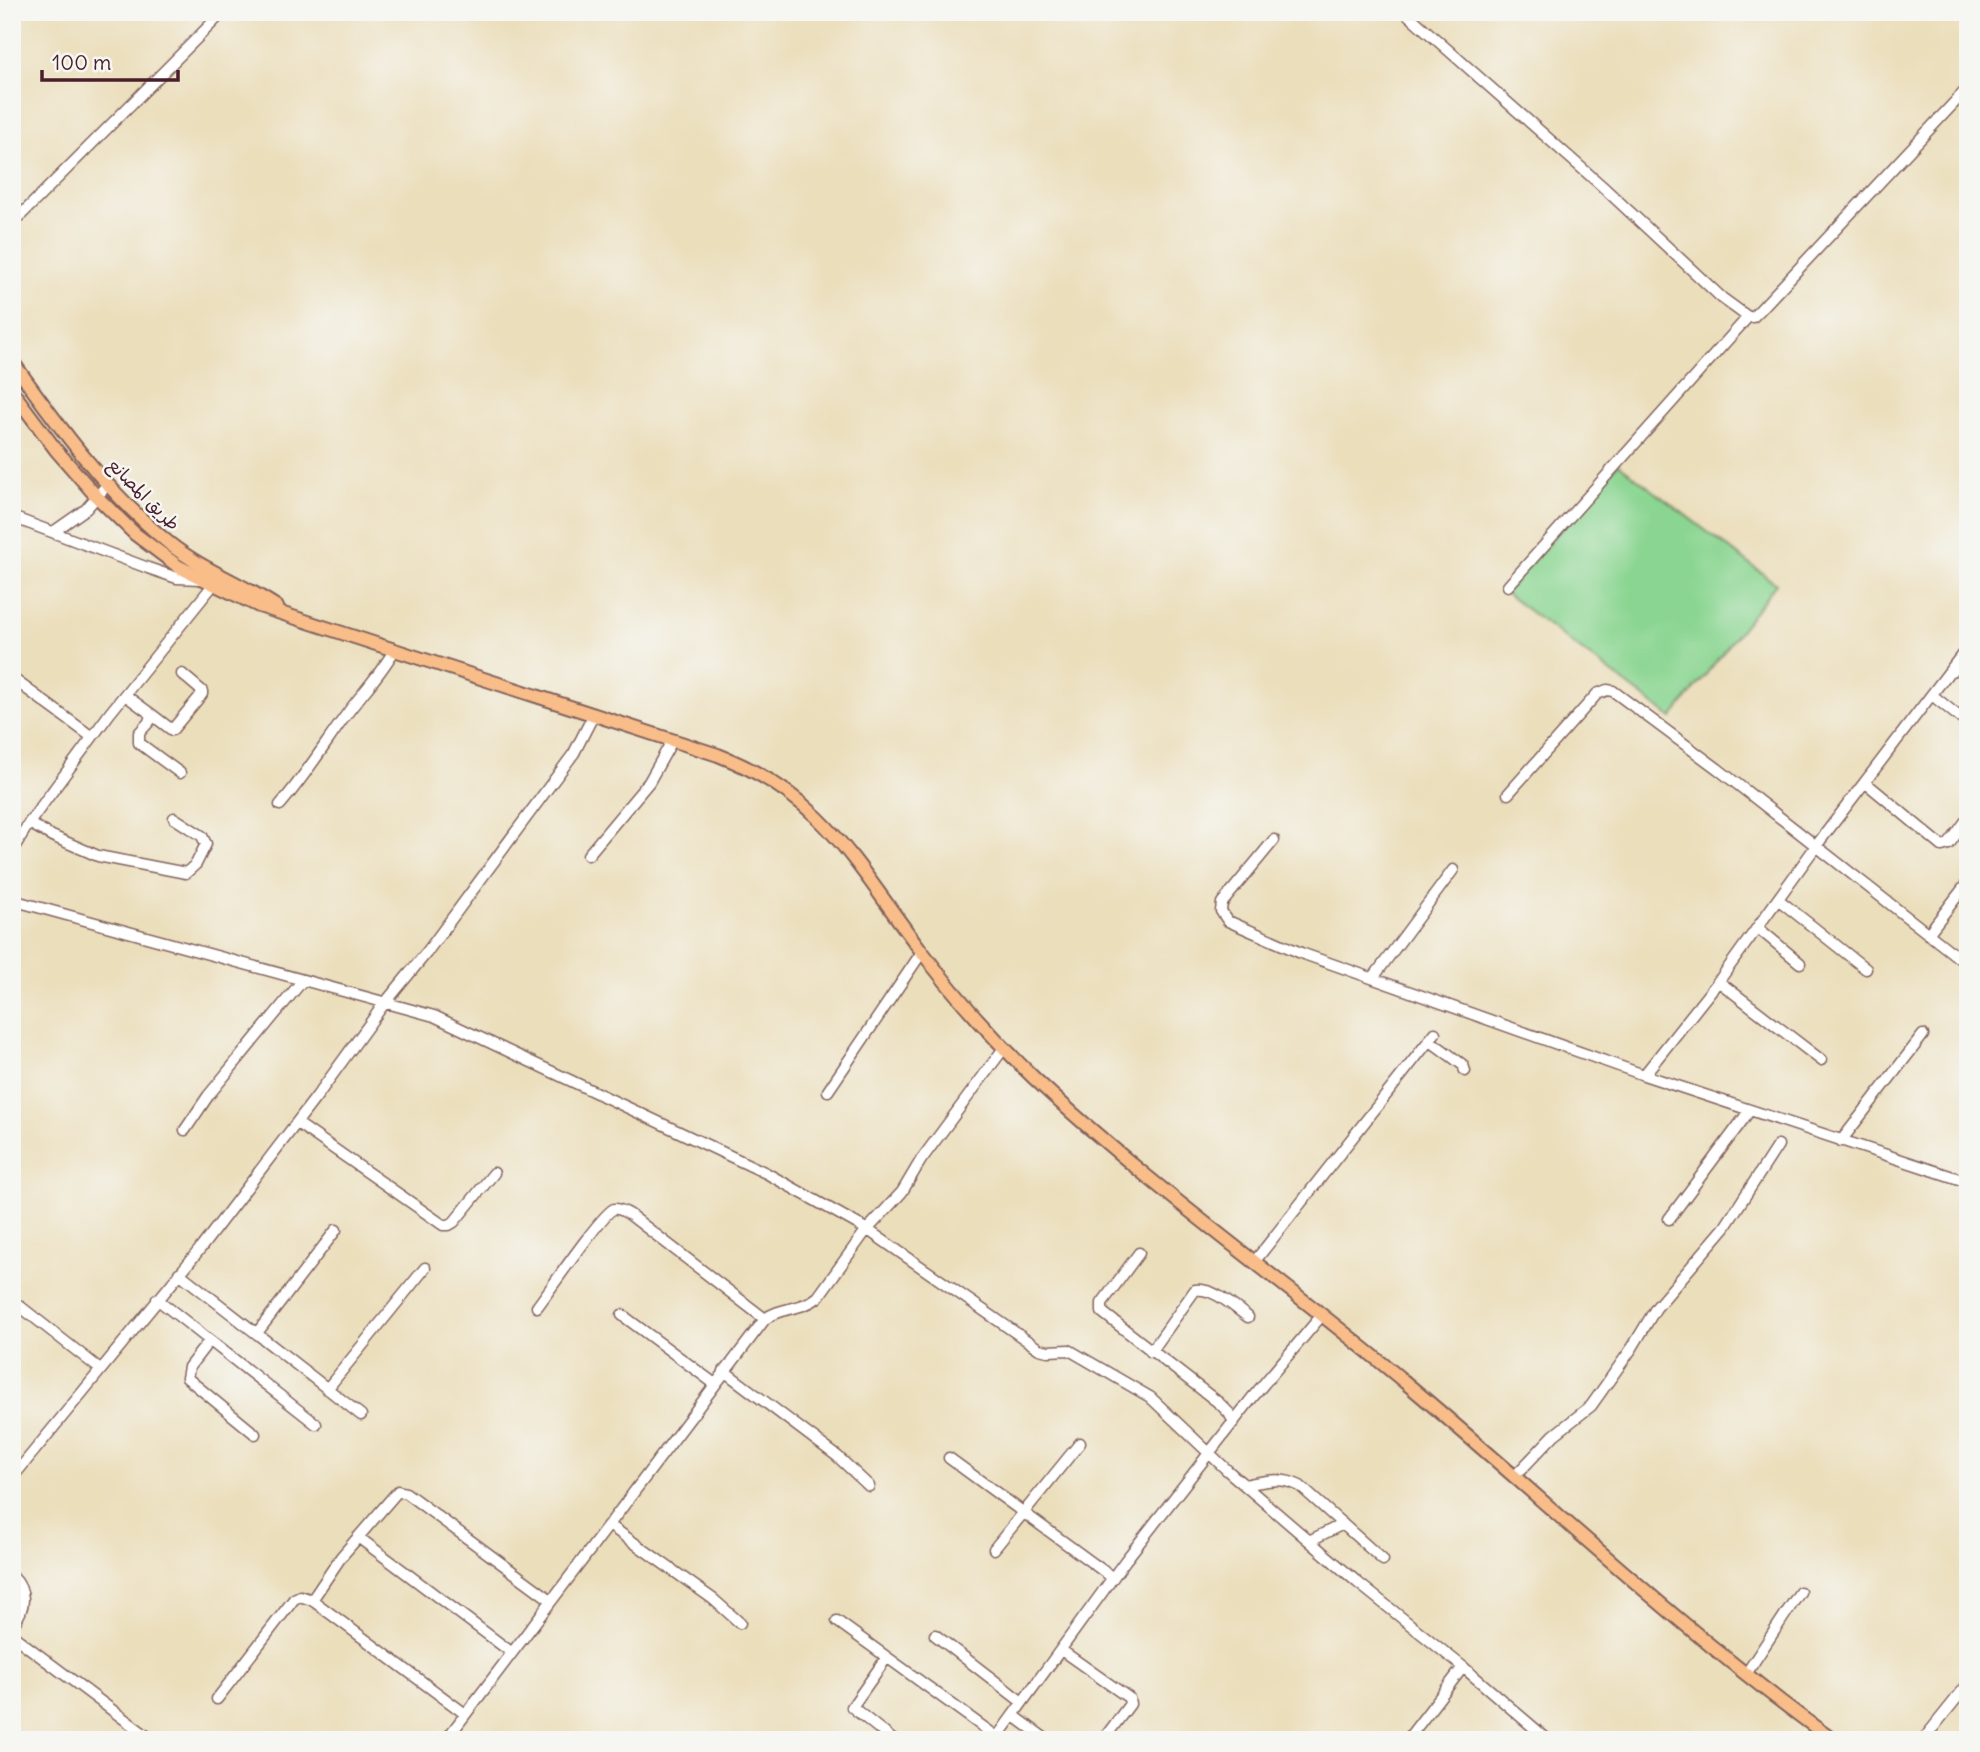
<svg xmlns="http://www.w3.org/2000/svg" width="1980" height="1752" font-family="Delius,'Playpen Sans Arabic',sans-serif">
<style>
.green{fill:#8ad591;stroke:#6a7a5e;stroke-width:2}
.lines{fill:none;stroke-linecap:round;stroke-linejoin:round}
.minor-casing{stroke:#82625d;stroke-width:13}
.major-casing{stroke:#82625d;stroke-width:16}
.minor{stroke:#fff;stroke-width:10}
.major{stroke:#f8bd89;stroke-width:12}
.labels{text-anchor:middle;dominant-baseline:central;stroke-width:5;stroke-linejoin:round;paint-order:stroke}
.street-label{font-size:18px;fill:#4a1f2b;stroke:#f6f6f2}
</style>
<rect width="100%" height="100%" fill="#f6f6f2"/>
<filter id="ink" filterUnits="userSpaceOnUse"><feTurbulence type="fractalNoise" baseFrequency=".0143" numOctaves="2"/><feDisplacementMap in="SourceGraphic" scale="14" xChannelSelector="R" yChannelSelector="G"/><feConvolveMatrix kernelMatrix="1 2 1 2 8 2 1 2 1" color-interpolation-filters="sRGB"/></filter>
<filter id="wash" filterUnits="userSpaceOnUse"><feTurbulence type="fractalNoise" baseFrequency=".00686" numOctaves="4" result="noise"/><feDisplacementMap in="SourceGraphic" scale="28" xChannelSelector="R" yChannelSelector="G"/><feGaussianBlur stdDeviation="1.57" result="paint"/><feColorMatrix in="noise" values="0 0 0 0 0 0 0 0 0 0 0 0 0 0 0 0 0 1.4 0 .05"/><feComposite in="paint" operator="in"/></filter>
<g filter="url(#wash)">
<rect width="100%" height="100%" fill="#ebdebb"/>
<path class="green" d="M 1618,464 L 1776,584 L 1672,718 L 1505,593 Z"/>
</g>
<g filter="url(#ink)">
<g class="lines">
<g class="minor-casing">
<path id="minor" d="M 1405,12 L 1602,186 L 1722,298 L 1748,317 L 1753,317 L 1759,311 L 1968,88
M 12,224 L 223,12
M 12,517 L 148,568 L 177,578 L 200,579
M 53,532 L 86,509 L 107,485
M 1508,586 L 1748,317
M 1949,672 L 1968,664
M 12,678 L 92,737
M 125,695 L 151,714 L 149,722 L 139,733 L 139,743 L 180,773
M 1932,695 L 1968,724
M 151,714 L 172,730 L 202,694 L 202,691 L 182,674
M 1866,783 L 1942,846 L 1949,844 L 1968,818
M 1508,794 L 1597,694 L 1607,690 L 1613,691 L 1718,769 L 1968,965
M 280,805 C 306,775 326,742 349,711 C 365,690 382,672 395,649
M 29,823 L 52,836 L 98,856 L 186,873 L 196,864 L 206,844 L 202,836 L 174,818
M 1274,840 L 1222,903 L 1221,911 L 1228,921 L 1301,953 L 1644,1075 L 1968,1182
M 12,851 L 29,823 L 110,713 L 213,585
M 588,855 L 649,782 L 672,741
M 12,900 L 434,1016 L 766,1173 L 868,1230 L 1039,1349 L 1048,1351 L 1069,1350 L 1150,1397 L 1228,1471 L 1357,1582 L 1463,1667 L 1548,1740
M 1779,900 L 1866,969
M 1758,928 L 1800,963
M 1928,934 L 1968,882
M 1373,978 L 1453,870
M 1718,981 L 1821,1060
M 1429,1040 L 1463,1065 L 1465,1071
M 1644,1075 L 1721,978 L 1816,846 L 1968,647
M 828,1091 L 922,952
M 297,1123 L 443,1225 L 449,1225 L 454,1222 L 494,1173
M 185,1130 L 208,1096 L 303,980
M 1841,1141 L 1923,1035
M 1669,1219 L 1750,1110
M 1139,1253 L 1102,1303 L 1102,1312 L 1219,1403 L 1229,1413 L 1234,1422
M 1255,1261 L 1435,1033
M 179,1273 L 361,1415
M 157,1299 L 316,1424
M 12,1300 L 100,1369
M 537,1307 C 547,1294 604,1211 614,1209 C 619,1208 625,1212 629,1214 L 765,1319
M 622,1315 L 715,1384
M 257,1333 L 336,1230
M 209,1341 L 189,1367 L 187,1378 L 255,1434
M 1151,1352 L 1195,1290 C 1213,1287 1234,1307 1248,1317
M 724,1371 L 837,1456 L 869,1486
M 327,1389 L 425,1268
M 949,1458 L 1113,1578
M 1514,1477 L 1554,1435 L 1591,1406 L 1632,1348 L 1656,1308 L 1725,1227 L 1778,1145
M 12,1478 L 200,1249 L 317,1096 L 381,1008 L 427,952 L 574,753 L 594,714
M 1245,1485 C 1265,1481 1281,1476 1300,1486 L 1383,1560
M 609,1525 L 713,1599 L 740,1623
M 358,1537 L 511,1652
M 1311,1540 L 1343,1524
M 994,1549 L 1080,1443
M 12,1576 C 28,1592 25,1609 12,1626
M 312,1600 L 341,1557 L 398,1491 L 406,1493 L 551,1600
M 837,1621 L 997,1737
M 12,1635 L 152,1740
M 935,1635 L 1022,1702
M 1061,1650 L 1129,1698 L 1130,1704 L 1103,1740
M 887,1657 L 852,1707 L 893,1740
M 1746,1674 L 1800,1592
M 217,1699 L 294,1599 L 300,1596 L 312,1600 L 464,1713
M 1013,1715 L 1047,1740
M 446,1740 L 765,1319 C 780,1307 803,1310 818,1297 L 865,1232 L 902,1192 L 921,1160 L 1004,1048
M 995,1740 L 1125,1561 L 1252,1398 L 1322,1315
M 1407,1740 L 1463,1667
M 1923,1740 L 1968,1684"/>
</g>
<g class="major-casing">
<path id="major" d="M 12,361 C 59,427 107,493 170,544 C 203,570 243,584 277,607
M 12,391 L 56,450 L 97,497 L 135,534 L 179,567 L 259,606 L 718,755 C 824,796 855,864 920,949 C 954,995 993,1038 1034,1078 C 1151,1188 1283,1280 1406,1383 C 1548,1502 1682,1632 1833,1740"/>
</g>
<use href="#minor" class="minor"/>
<use href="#major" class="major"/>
</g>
</g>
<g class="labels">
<g class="street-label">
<text transform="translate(144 494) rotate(45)">طريق المصانع</text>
</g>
</g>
<rect width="1980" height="1752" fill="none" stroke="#f6f6f2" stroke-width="42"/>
<path d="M42 70v10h136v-10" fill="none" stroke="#4a1f2b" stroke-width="3.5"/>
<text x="52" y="70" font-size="21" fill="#4a1f2b" stroke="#f6f6f2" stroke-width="5" paint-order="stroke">100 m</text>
</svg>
